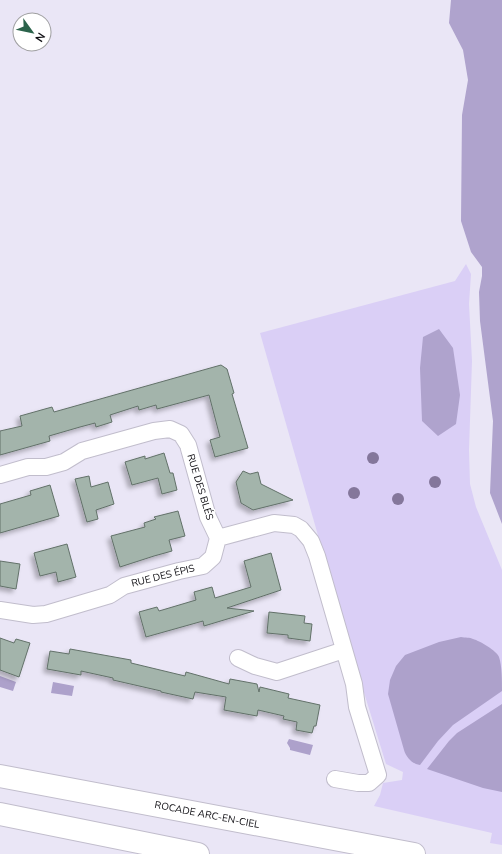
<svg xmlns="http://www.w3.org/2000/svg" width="502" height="854" font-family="'Nunito Sans',sans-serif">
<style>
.green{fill:#dacff6}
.forest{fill:#afa3cd}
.water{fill:#ada1cb}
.building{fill:#a3b4ab;stroke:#627169;filter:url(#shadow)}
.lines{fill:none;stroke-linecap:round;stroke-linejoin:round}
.street-casing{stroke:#c1bdcc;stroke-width:18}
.highway-casing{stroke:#c1bdcc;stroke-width:24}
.street{stroke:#fff;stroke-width:16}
.highway{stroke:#fff;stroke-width:22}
.tree{fill:#84779b}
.labels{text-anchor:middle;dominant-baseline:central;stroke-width:3;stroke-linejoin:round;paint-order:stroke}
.street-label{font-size:10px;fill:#0f0e13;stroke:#fff}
</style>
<defs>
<filter id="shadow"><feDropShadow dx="-3.5" dy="3.5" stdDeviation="2" flood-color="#0004"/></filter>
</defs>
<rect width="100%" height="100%" fill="#eae6f6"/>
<path class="green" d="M 466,264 L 471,274 L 469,304 L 472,361 L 469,450 L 470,484 L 476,507 L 502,570 L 502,845 L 490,843 L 492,833 L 374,806 L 380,795 L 383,783 L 402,780 L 403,772 L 386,764 L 350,647 L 260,333 L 455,281 Z"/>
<path class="forest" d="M 451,0 L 502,0 L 502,524 L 490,493 L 493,421 L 480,321 L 479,292 L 482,276 L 482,267 L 471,252 L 461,221 L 462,115 L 468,80 L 463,50 L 449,23 Z
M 439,329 L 453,348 L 460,395 L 456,424 L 438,436 L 422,421 L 420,368 L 423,337 Z"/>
<path class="water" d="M 461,637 C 465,638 470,637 473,639 C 480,641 497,651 499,657 C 502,666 502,680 502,691 L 453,725 L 438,741 L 420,765 C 412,764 406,757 404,750 L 388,694 L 390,680 L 396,666 L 405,655 L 439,642 Z
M 0,676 L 16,682 L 13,691 L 0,687 Z
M 53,682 L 74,686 L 72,696 L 51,693 Z
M 502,704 L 502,792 L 483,788 L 427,769 L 449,741 L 457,733 Z
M 289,739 L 313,745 L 310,755 L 290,750 L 290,748 L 287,743 Z"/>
<path class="building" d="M 221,365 L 227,369 L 234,393 L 232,394 L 248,448 L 215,457 L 210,440 L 220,437 L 209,395 L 157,409 L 156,405 L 139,410 L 138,406 L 110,415 L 112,422 L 96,427 L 95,423 L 80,427 L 49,436 L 50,441 L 0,455 L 0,431 L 22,426 L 20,416 L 52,407 L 54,412 Z
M 164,453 L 170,473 L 173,473 L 177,490 L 162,494 L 158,478 L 132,485 L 125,462 L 145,456 L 145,459 Z
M 243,471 L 250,474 L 258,472 L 261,484 L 293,500 L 253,510 L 241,503 L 236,482 Z
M 89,476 L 91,487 L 108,482 L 114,504 L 96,510 L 98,519 L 87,522 L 75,479 Z
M 50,485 L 59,516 L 0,533 L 0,504 L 31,495 L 30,491 Z
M 178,511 L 185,536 L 169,540 L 172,551 L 154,556 L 120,567 L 111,536 L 145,527 L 144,523 L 156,519 L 154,517 Z
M 67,544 L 76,577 L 58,582 L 56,572 L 40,576 L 34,553 Z
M 271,553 L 281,590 L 227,608 L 254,611 L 204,626 L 203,621 L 146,637 L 139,612 L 157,607 L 159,611 L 196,600 L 194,592 L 212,587 L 215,598 L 251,587 L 244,561 Z
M 0,561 L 20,564 L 16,589 L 0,586 Z
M 269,612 L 305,616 L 304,623 L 312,624 L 310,641 L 288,638 L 288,635 L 267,633 Z
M 0,638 L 14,643 L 16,639 L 30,643 L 19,677 L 0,670 Z
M 70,649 L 131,660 L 131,663 L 185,676 L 186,672 L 229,684 L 230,679 L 257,684 L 259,692 L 260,687 L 289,694 L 288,698 L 320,705 L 316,726 L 314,726 L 312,733 L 296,730 L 297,722 L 283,719 L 284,716 L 258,710 L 257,716 L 224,710 L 226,697 L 195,692 L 193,699 L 161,692 L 161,691 L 113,680 L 113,678 L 81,671 L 81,675 L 47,669 L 50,651 L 69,654 Z"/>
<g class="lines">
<g class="street-casing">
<path id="street" d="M 0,475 L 28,467 L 46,467 L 64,462 L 82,451 L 154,431 L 170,429 L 181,434 L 188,445 L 208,517 L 218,538
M 218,538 L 274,523 L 294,525 L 301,529 L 311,541 L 317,556 L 354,684 L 357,707 L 378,775 L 369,783 L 358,783 L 335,779
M 0,610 L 33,615 L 46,614 L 110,595 L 124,586 L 179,571 L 203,566 L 213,557 L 218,538
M 238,658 L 255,666 L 277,672 L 344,650"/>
</g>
<g class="highway-casing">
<path id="highway" d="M 0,776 L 414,854
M 0,814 L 198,854"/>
</g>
<use href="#street" class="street"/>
<use href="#highway" class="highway"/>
</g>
<g class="tree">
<circle cx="373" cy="458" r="6"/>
<circle cx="435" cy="482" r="6"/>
<circle cx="354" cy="493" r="6"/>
<circle cx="398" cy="499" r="6"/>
</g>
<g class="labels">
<g class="street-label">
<text transform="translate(200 487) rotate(73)">RUE DES BLÉS</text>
<text transform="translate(163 576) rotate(-14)">RUE DES ÉPIS</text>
<text transform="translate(207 815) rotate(11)">ROCADE ARC-EN-CIEL</text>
</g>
</g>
<g transform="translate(32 32) rotate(123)"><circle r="19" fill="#ffffff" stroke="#9f9fa1"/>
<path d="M0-3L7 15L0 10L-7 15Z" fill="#2b634b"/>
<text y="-6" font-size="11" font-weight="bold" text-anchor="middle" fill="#0f0e13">N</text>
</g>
</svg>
